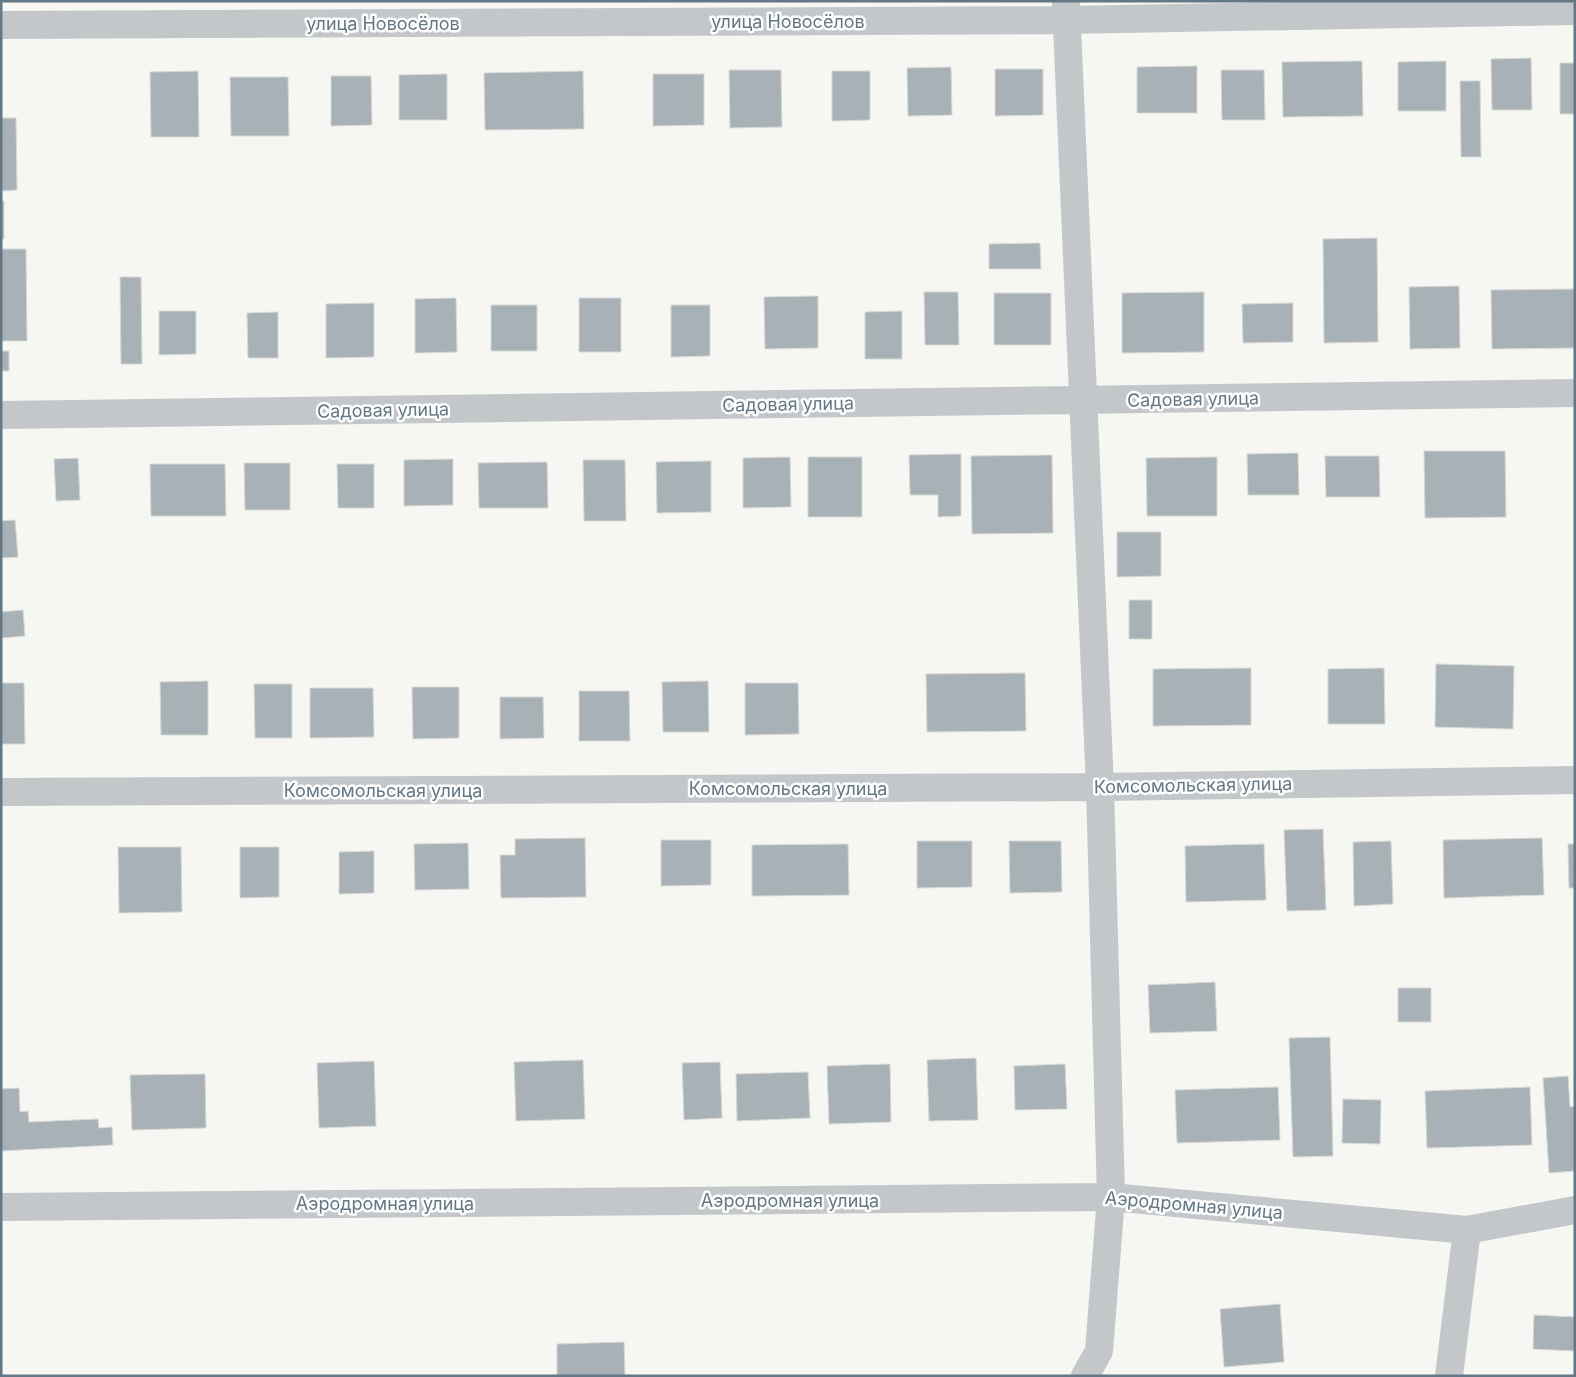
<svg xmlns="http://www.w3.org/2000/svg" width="1576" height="1377" font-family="Inter,sans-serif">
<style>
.building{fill:#a8b1b6;stroke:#d7d7d5}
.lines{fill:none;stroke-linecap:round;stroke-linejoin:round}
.street{stroke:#c3c7ca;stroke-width:28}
.labels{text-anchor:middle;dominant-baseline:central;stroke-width:5;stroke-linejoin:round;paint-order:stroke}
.street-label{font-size:18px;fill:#647785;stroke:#fff}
</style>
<rect width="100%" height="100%" fill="#f6f6f2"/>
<path class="building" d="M 1531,58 L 1532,110 L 1492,110 L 1491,59 Z
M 1362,61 L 1363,116 L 1283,117 L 1282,62 Z
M 1446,61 L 1446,111 L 1398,111 L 1398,62 Z
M 1560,63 L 1575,63 L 1575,114 L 1560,114 Z
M 1197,66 L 1197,113 L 1137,113 L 1137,67 Z
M 951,67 L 952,115 L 908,116 L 907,68 Z
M 995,69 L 1043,69 L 1043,115 L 995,116 Z
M 729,70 L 781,70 L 782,127 L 730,128 Z
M 1221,70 L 1264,70 L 1265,120 L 1222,120 Z
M 198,71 L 199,137 L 151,137 L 150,72 Z
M 583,71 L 584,129 L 485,130 L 484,73 Z
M 832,71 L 870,71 L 870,120 L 832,121 Z
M 447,74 L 447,120 L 399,120 L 399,75 Z
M 653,74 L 704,74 L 704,125 L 653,126 Z
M 331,76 L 371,76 L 372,125 L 331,126 Z
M 230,77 L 288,77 L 289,136 L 231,136 Z
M 1460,81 L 1480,81 L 1481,157 L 1461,157 Z
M 1,118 L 16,118 L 17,190 L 1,191 Z
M 1,201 L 4,201 L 4,239 L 1,239 Z
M 1377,238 L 1378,342 L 1324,343 L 1323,239 Z
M 1040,243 L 1041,269 L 989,269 L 989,244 Z
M 1,249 L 26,249 L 27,341 L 1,341 Z
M 120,277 L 141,277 L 142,364 L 121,364 Z
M 1459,286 L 1460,348 L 1410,349 L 1409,287 Z
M 1575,289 L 1575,348 L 1492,349 L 1491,290 Z
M 924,292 L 958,292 L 959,345 L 925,345 Z
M 1204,292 L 1204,352 L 1122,353 L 1122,293 Z
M 994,293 L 1051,293 L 1051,345 L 994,345 Z
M 818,296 L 818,348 L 765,349 L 764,297 Z
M 456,298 L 457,352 L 415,353 L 415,299 Z
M 579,298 L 621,298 L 621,352 L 579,352 Z
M 374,303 L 374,357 L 326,358 L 326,304 Z
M 1293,303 L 1293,342 L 1243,343 L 1242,304 Z
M 491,305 L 537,305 L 537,351 L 491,351 Z
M 671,305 L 710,305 L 710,356 L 671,357 Z
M 159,311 L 196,311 L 196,354 L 159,355 Z
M 902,311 L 902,359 L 865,359 L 865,312 Z
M 278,312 L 278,358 L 248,358 L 247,313 Z
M 1,351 L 9,351 L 9,371 L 1,371 Z
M 1424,451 L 1505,451 L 1506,517 L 1425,518 Z
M 1298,453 L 1299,495 L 1248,495 L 1247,454 Z
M 961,454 L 961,516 L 938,517 L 938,495 L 910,495 L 909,455 Z
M 1052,455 L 1053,533 L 972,534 L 971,456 Z
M 1325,456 L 1379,456 L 1380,497 L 1326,497 Z
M 790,457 L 791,507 L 743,508 L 743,458 Z
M 808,457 L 862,457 L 862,517 L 808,517 Z
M 1217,457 L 1217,516 L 1147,516 L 1146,458 Z
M 78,458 L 80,500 L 56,501 L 54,459 Z
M 453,459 L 453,505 L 404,506 L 404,460 Z
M 583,460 L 625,460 L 626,521 L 584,521 Z
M 711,461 L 711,512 L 657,513 L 656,462 Z
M 547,462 L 548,508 L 479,508 L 478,463 Z
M 244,463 L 290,463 L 290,510 L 245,510 Z
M 150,464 L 225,464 L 226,516 L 151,516 Z
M 337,464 L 374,464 L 374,508 L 338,508 Z
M 15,520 L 18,557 L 1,558 L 1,521 Z
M 1117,532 L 1161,532 L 1161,576 L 1117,577 Z
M 1129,600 L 1152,600 L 1152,639 L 1129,639 Z
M 23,610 L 25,636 L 1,638 L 1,612 Z
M 1436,664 L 1514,666 L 1513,729 L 1435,727 Z
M 1251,668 L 1251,725 L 1153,726 L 1153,669 Z
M 1384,668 L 1385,724 L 1328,724 L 1328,669 Z
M 1025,673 L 1026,731 L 927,732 L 926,674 Z
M 208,681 L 208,735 L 161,735 L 160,682 Z
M 708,681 L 709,732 L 663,732 L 662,682 Z
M 1,683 L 24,683 L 25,744 L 1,744 Z
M 745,683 L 798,683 L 799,734 L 745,735 Z
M 254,684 L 292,684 L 292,738 L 255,738 Z
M 412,687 L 459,687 L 459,738 L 413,739 Z
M 310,688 L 373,688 L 374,737 L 310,738 Z
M 579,691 L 629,691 L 630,741 L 579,741 Z
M 500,697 L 543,697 L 544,738 L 500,739 Z
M 1323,829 L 1326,910 L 1287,911 L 1284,830 Z
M 585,838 L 586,897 L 501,898 L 500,855 L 515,855 L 515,839 Z
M 1542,838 L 1544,895 L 1444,898 L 1443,840 Z
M 661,840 L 711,840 L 711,885 L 661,886 Z
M 917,841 L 972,841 L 972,887 L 917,888 Z
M 1009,841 L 1061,841 L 1062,892 L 1010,893 Z
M 1391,841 L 1393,904 L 1354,906 L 1353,842 Z
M 468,843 L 469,889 L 415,890 L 414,844 Z
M 848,844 L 849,895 L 752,896 L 752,845 Z
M 1264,844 L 1266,900 L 1186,902 L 1185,846 Z
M 1568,844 L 1575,844 L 1575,888 L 1569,888 Z
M 118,847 L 181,847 L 182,912 L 119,913 Z
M 240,847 L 279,847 L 279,897 L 240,898 Z
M 374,851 L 374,893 L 339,894 L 339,852 Z
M 1215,982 L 1217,1031 L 1150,1033 L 1148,985 Z
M 1398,988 L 1431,988 L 1431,1022 L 1398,1022 Z
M 1330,1037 L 1333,1156 L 1293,1157 L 1289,1038 Z
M 976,1058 L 978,1120 L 929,1121 L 927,1060 Z
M 583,1060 L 585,1119 L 516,1121 L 514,1062 Z
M 374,1061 L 376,1126 L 319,1128 L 317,1063 Z
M 720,1062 L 722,1118 L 684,1120 L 682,1063 Z
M 890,1064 L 891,1122 L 829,1124 L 827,1066 Z
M 1065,1064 L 1067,1109 L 1015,1110 L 1014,1066 Z
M 808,1072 L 810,1118 L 737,1121 L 736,1074 Z
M 205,1074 L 206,1128 L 132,1130 L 130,1075 Z
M 1568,1076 L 1570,1107 L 1575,1106 L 1575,1171 L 1549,1173 L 1543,1078 Z
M 1278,1087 L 1280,1140 L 1177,1143 L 1175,1090 Z
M 1530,1087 L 1532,1145 L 1427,1148 L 1425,1091 Z
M 19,1088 L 20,1112 L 28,1111 L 29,1122 L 98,1119 L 99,1128 L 112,1127 L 113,1145 L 1,1151 L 1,1089 Z
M 1343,1099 L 1381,1100 L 1380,1144 L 1342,1143 Z
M 1280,1304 L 1284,1362 L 1224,1367 L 1220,1309 Z
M 1534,1315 L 1575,1317 L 1575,1351 L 1533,1349 Z
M 624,1342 L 625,1376 L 557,1376 L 557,1344 Z"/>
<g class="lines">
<path class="street" d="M 1066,3 L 1100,787 L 1111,1197 L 1099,1351 L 1085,1376
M 1,25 L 1066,20 L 1575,11
M 1,415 L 1575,393
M 1,792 L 1100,787 L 1575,780
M 1,1207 L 1111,1197 L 1467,1230 L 1575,1210
M 1449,1376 L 1467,1230"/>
</g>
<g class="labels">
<g class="street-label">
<text x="788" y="21">улица Новосёлов</text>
<text x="383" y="23">улица Новосёлов</text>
<text transform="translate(1193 399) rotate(-1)">Садовая улица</text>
<text transform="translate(788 404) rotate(-1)">Садовая улица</text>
<text transform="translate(383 410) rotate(-1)">Садовая улица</text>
<text transform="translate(1193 785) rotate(-1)">Комсомольская улица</text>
<text x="788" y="788">Комсомольская улица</text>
<text x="383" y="790">Комсомольская улица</text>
<text x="790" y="1200">Аэродромная улица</text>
<text x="385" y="1203">Аэродромная улица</text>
<text transform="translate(1194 1205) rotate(5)">Аэродромная улица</text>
</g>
</g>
<rect width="1576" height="1377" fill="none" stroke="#647785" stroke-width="5"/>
</svg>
